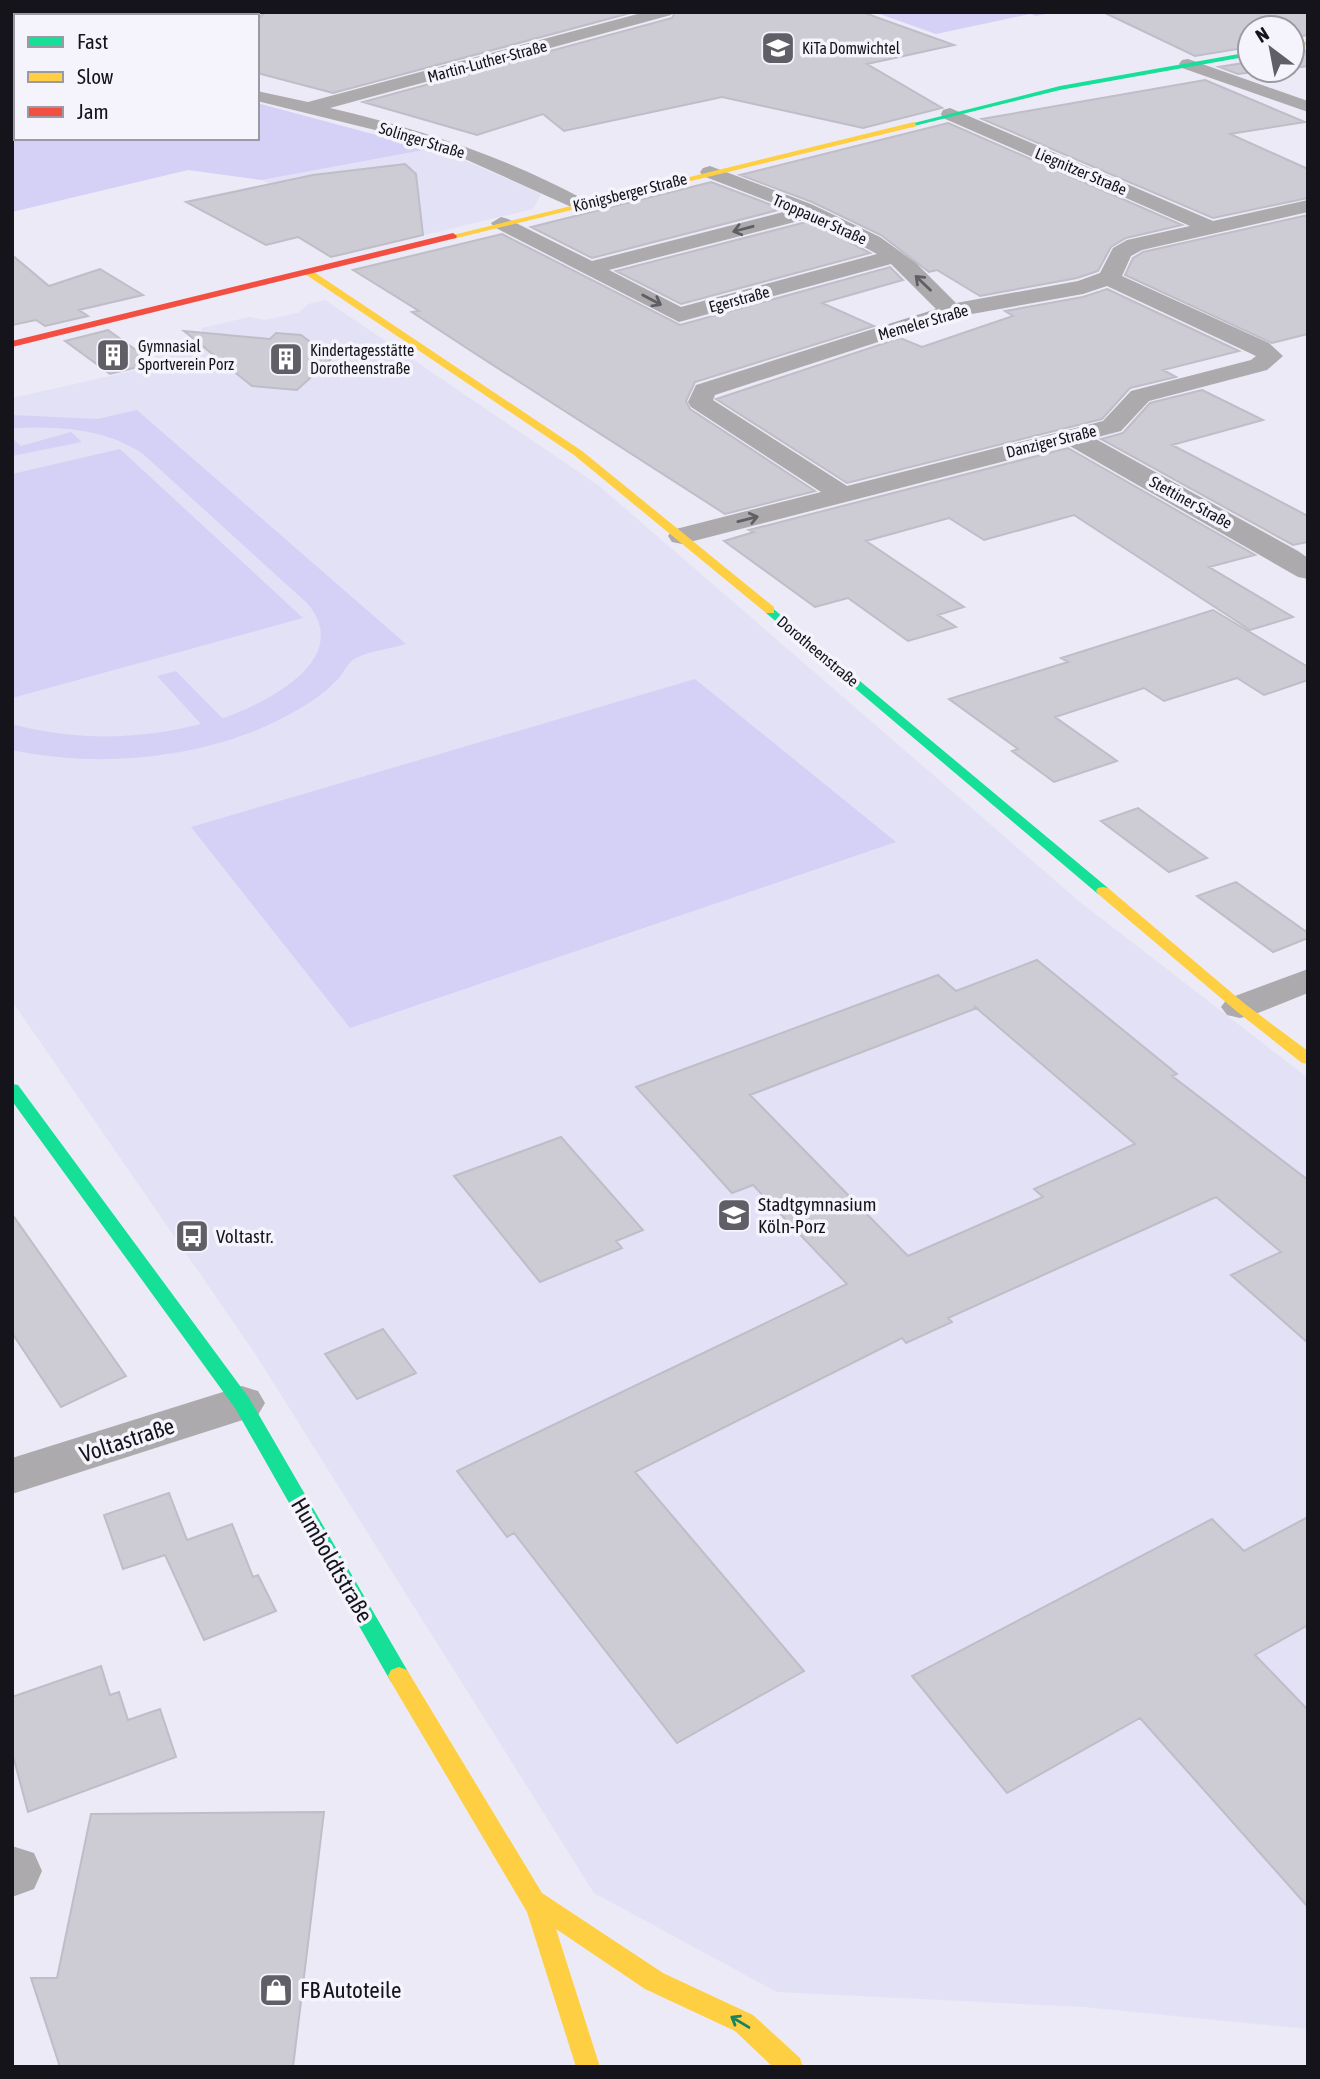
<svg xmlns="http://www.w3.org/2000/svg" width="1320" height="2079" font-family="'Asap Condensed',sans-serif">
<style>
.built{fill:#e3e1f5}
.green{fill:#d5d0f6}
.building{fill:#cdcbd4;stroke:#bfbdc7;stroke-width:2;fill-rule:evenodd}
.lines{fill:none;stroke-linecap:round;stroke-linejoin:round}
.street{fill:#acaaac;fill-rule:evenodd}
.fast{fill:#16e098;fill-rule:evenodd}
.slow{fill:#ffcf43;fill-rule:evenodd}
.jam{fill:#f24e42;fill-rule:evenodd}
.oneway{stroke:#605f64}
.oneway2{stroke:#168460}
.labels{text-anchor:middle;dominant-baseline:central;stroke-width:7;stroke-linejoin:round;paint-order:stroke}
.far-poi-label{font-size:16px;fill:#15141b;stroke:#f5f4fd;text-anchor:start}
.far-street-label{font-size:16px;fill:#15141b;stroke:#f5f4fd}
.poi-label{font-size:19px;fill:#15141b;stroke:#f5f4fd;text-anchor:start}
.near-street-label{font-size:23px;fill:#15141b;stroke:#f5f4fd}
.near-poi-label{font-size:23px;fill:#15141b;stroke:#f5f4fd;text-anchor:start}
</style>
<rect width="100%" height="100%" fill="#eceaf6"/>
<path class="built" d="M 429,149 L 466,161 L 541,194 L 533,209 L 387,244 L 262,180 Z
M 325,300 L 598,485 L 1080,902 L 1308,1078 L 1308,2029 L 1083,2007 L 777,1992 L 594,1893 L 254,1352 L 12,1001 L 12,398 L 164,364 L 147,350 L 202,336 L 202,328 L 249,317 L 265,320 L 298,313 L 308,304 Z"/>
<path class="green" d="M 874,12 L 1055,12 L 1036,16 L 1030,14 L 936,34 Z
M 257,103 L 429,149 L 262,180 L 188,170 L 12,212 L 12,133 L 16,132 L 16,138 L 257,138 Z
M 137,410 L 406,644 C 390,649 368,651 354,659 C 348,663 343,674 337,680 C 324,694 307,705 290,714 C 210,759 100,769 12,750 L 12,724 C 74,741 139,740 201,724 L 157,676 L 176,671 L 222,718 L 227,717 C 269,701 353,659 308,604 L 143,454 C 106,428 56,426 12,428 L 12,415 L 97,419 Z
M 71,432 L 82,442 L 12,456 L 12,438 L 21,446 Z
M 120,449 L 303,618 L 12,698 L 12,474 Z
M 695,679 L 896,842 L 350,1028 L 191,827 Z"/>
<path class="building" d="M 266,12 L 634,12 L 333,93 L 257,73 L 257,19 Z
M 675,12 L 862,12 L 954,45 L 867,64 L 942,108 L 863,128 L 722,97 L 564,131 L 543,114 L 477,135 L 363,102 L 672,18 Z
M 1103,12 L 1308,12 L 1308,35 L 1292,38 L 1292,28 L 1250,28 L 1250,47 L 1195,56 Z
M 1308,51 L 1308,66 L 1292,68 L 1292,53 Z
M 1250,62 L 1250,70 L 1271,70 L 1238,74 L 1219,67 Z
M 1205,80 L 1305,122 L 1230,134 L 1308,169 L 1308,198 L 1213,218 L 982,119 Z
M 948,123 L 1182,225 L 1126,238 L 1111,247 L 1098,271 L 1077,278 L 980,296 L 937,270 L 929,272 L 881,235 L 812,202 L 740,175 Z
M 405,164 L 416,174 L 423,235 L 331,257 L 298,237 L 266,245 L 186,202 L 313,175 Z
M 711,182 L 782,209 L 592,258 L 531,227 Z
M 1308,215 L 1308,334 L 1272,343 L 1125,275 L 1133,258 L 1143,252 Z
M 810,221 L 870,253 L 681,304 L 616,271 Z
M 502,234 L 680,325 L 890,267 L 903,280 L 822,303 L 874,326 L 695,382 L 686,401 L 690,409 L 815,491 L 725,514 L 468,349 L 412,312 L 419,311 L 353,270 Z
M 12,255 L 49,286 L 100,269 L 143,295 L 79,310 L 88,316 L 45,326 L 36,320 L 12,325 Z
M 1107,289 L 1239,351 L 1163,370 L 1176,377 L 1130,388 L 1102,419 L 847,483 L 716,399 L 900,338 L 922,347 L 1013,316 L 1005,311 L 1083,297 Z
M 108,330 L 154,363 L 110,374 L 65,341 Z
M 184,331 L 270,339 L 276,333 L 301,335 L 332,358 L 297,390 L 252,386 Z
M 1202,390 L 1263,420 L 1172,445 L 1308,516 L 1308,542 L 1293,545 L 1101,439 L 1123,433 L 1150,403 Z
M 1068,448 L 1255,555 L 1209,567 L 1293,617 L 1250,630 L 1074,515 L 984,540 L 949,518 L 866,541 L 964,607 L 938,615 L 956,627 L 908,641 L 848,598 L 815,607 L 724,541 L 754,532 L 749,530 Z
M 1213,610 L 1308,667 L 1308,680 L 1264,695 L 1237,678 L 1164,701 L 1144,688 L 1055,717 L 1117,761 L 1054,782 L 1012,751 L 1018,749 L 949,699 L 1068,662 L 1061,658 Z
M 1138,808 L 1172,833 L 1207,858 L 1169,872 L 1101,821 Z
M 1236,882 L 1308,933 L 1308,938 L 1273,952 L 1197,896 Z
M 1037,960 L 1177,1074 L 1172,1076 L 1308,1180 L 1308,1343 L 1231,1275 L 1281,1252 L 1216,1197 L 948,1318 L 952,1322 L 906,1343 L 902,1338 L 635,1472 L 804,1671 L 677,1743 L 514,1533 L 507,1537 L 457,1471 L 847,1284 L 753,1185 L 732,1193 L 636,1087 L 938,975 L 956,991 ZM 974,1006 L 1135,1144 L 1034,1189 L 1043,1197 L 908,1256 L 750,1095 L 977,1008 Z
M 561,1137 L 643,1230 L 616,1241 L 622,1248 L 540,1282 L 454,1176 Z
M 12,1214 L 126,1376 L 61,1407 L 12,1333 Z
M 383,1329 L 416,1373 L 357,1399 L 325,1354 Z
M 169,1493 L 187,1540 L 232,1524 L 253,1577 L 258,1575 L 276,1611 L 204,1640 L 165,1555 L 123,1569 L 104,1515 Z
M 1308,1517 L 1308,1625 L 1255,1655 L 1308,1710 L 1308,1907 L 1140,1718 L 1007,1793 L 912,1676 L 1212,1519 L 1244,1551 Z
M 101,1666 L 110,1695 L 119,1692 L 128,1720 L 160,1709 L 176,1757 L 28,1812 L 12,1752 L 12,1697 Z
M 324,1812 L 293,2067 L 60,2067 L 31,1978 L 57,1978 L 91,1814 Z"/>
<g class="lines">
<path class="street" d="M 238,12 L 263,12 L 257,17 L 235,16 Z
M 645,12 L 673,12 L 671,15 L 330,108 C 419,129 504,156 585,200 L 588,204 L 578,210 L 456,155 L 375,130 L 257,101 L 257,91 L 308,102 Z
M 12,33 L 16,34 L 16,44 L 12,43 Z
M 1188,59 L 1308,101 L 1308,112 L 1182,68 L 1179,64 L 1182,60 Z
M 16,72 L 16,82 L 12,83 L 12,73 Z
M 950,108 L 1213,221 L 1308,200 L 1308,212 L 1142,250 L 1131,256 L 1122,276 L 1269,343 L 1283,356 L 1267,370 L 1149,401 L 1121,431 L 1094,438 L 1298,551 L 1308,558 L 1308,579 L 1298,577 L 1068,445 L 682,544 L 672,542 L 668,536 L 672,530 L 821,492 L 691,407 L 688,402 L 696,385 L 936,309 L 891,264 L 679,322 L 494,227 L 491,223 L 501,217 L 508,219 L 592,261 L 791,210 L 703,176 L 700,172 L 703,168 L 710,166 L 811,204 L 880,237 L 916,263 L 956,303 L 1078,281 L 1100,273 L 1113,248 L 1127,240 L 1190,226 L 943,118 L 941,114 L 943,110 ZM 810,218 L 877,254 L 681,307 L 609,270 ZM 1107,286 L 1256,356 L 1251,360 L 1131,391 L 1103,421 L 847,486 L 713,400 L 715,395 L 955,317 L 1083,294 Z
M 1308,969 L 1308,993 L 1253,1015 L 1240,1018 L 1227,1015 L 1221,1007 L 1227,999 Z
M 242,1386 L 258,1391 L 265,1403 L 258,1415 L 12,1494 L 12,1458 Z
M 12,1846 L 34,1853 L 42,1871 L 34,1889 L 12,1897 Z"/>
<path class="fast" d="M 1250,52 L 1250,56 L 1060,90 L 914,126 L 910,124 L 1060,86 Z
M 770,606 L 1108,888 L 1110,891 L 1108,894 L 1098,894 L 766,613 L 766,607 Z
M 12,1084 L 18,1085 L 249,1398 L 407,1670 L 410,1676 L 407,1682 L 399,1685 L 391,1682 L 235,1408 L 12,1101 Z"/>
<path class="slow" d="M 1308,41 L 1308,45 L 1292,48 L 1292,44 Z
M 914,122 L 917,126 L 453,239 L 449,236 Z
M 305,270 L 311,270 L 582,451 L 774,607 L 774,613 L 766,613 L 574,455 L 305,274 Z
M 1103,887 L 1108,888 L 1245,1004 L 1308,1051 L 1308,1064 L 1302,1063 L 1235,1010 L 1098,894 L 1096,891 L 1098,888 Z
M 399,1667 L 407,1670 L 542,1893 L 663,1973 L 753,2015 L 800,2058 L 803,2067 L 773,2067 L 735,2031 L 645,1989 L 556,1929 L 600,2067 L 576,2067 L 527,1912 L 391,1682 L 388,1676 L 391,1670 Z"/>
<path class="jam" d="M 453,233 L 457,236 L 456,238 L 12,347 L 12,341 Z"/>
</g>
<defs><path id="oneway-shaft" d="M-6 0H5M1.5-3L5.5 0L1.5 3" fill="none" stroke-width="1.6" stroke-linecap="round" stroke-linejoin="round" transform="scale(1.75)"/></defs>
<g class="oneway">
<use href="#oneway-shaft" transform="translate(743 229) rotate(165)"/>
<use href="#oneway-shaft" transform="translate(923 283) rotate(-136)"/>
<use href="#oneway-shaft" transform="translate(652 300) rotate(28)"/>
<use href="#oneway-shaft" transform="translate(748 519) rotate(-14)"/>
</g>
<use class="oneway2" href="#oneway-shaft" transform="translate(740 2022) rotate(-149)"/>
<defs>
<g id="school-square" transform="scale(1.75)"><rect x="-9" y="-9" width="18" height="18" rx="4" fill="#605f68" stroke="#f5f4fd"/><path d="M0-5L7-2L0 1L-7-2ZM-4 1L0 2.5L4 1V4Q0 6-4 4Z" fill="#fff"/></g>
<g id="building-square" transform="scale(1.75)"><rect x="-9" y="-9" width="18" height="18" rx="4" fill="#605f68" stroke="#f5f4fd"/><path d="M-4-6H4V6H1V3H-1V6H-4ZM-2.5-4.3h1.7v1.8h-1.7ZM.8-4.3h1.7v1.8H.8ZM-2.5-1h1.7V.8h-1.7ZM.8-1h1.7V.8H.8Z" fill="#fff"/></g>
<g id="bus-square" transform="scale(1.75)"><rect x="-9" y="-9" width="18" height="18" rx="4" fill="#605f68" stroke="#f5f4fd"/><path d="M-5-6H5V4H4V6H2V4H-2V6H-4V4H-5ZM-3.5-4V0h7V-4ZM-3.5 1.2v1.5H-2V1.2ZM2 1.2v1.5H3.5V1.2Z" fill="#fff"/></g>
<g id="shop-square" transform="scale(1.75)"><rect x="-9" y="-9" width="18" height="18" rx="4" fill="#605f68" stroke="#f5f4fd"/><path d="M-5-2.5h2.3a2.7 3.5 0 0 1 5.4 0H5L5.5 6h-11ZM-1.5-2.5h3a1.5 2.3 0 0 0-3 0Z" fill="#fff"/></g>
</defs>
<g fill-rule="evenodd">
<use href="#school-square" x="778" y="48"/>
<use href="#building-square" x="113" y="355"/>
<use href="#building-square" x="286" y="359"/>
<use href="#school-square" x="734" y="1215"/>
<use href="#bus-square" x="192" y="1236"/>
<use href="#shop-square" x="276" y="1990"/>
</g>
<g class="labels">
<g class="far-poi-label">
<text x="802" y="48">KiTa Domwichtel</text>
<text x="138" y="346">Gymnasial<tspan x="138" dy="18">Sportverein Porz</tspan></text>
<text x="310" y="350">Kindertagesstätte<tspan x="310" dy="18">Dorotheenstraße</tspan></text>
</g>
<g class="far-street-label">
<text transform="translate(487 61) rotate(-15)">Martin-Luther-Straße</text>
<text transform="translate(422 140) rotate(17)">Solinger Straße</text>
<text transform="translate(1081 171) rotate(23)">Liegnitzer Straße</text>
<text transform="translate(630 192) rotate(-14)">Königsberger Straße</text>
<text transform="translate(820 219) rotate(24)">Troppauer Straße</text>
<text transform="translate(739 299) rotate(-15)">Egerstraße</text>
<text transform="translate(923 322) rotate(-16)">Memeler Straße</text>
<text transform="translate(1051 441) rotate(-14)">Danziger Straße</text>
<text transform="translate(1191 502) rotate(29)">Stettiner Straße</text>
<text transform="translate(818 651) rotate(40)">Dorotheenstraße</text>
</g>
<g class="poi-label">
<text x="758" y="1204">Stadtgymnasium<tspan x="758" dy="22">Köln-Porz</tspan></text>
<text x="216" y="1236">Voltastr.</text>
</g>
<g class="near-street-label">
<text transform="translate(127 1440) rotate(-18)">Voltastraße</text>
<text transform="translate(332 1560) rotate(60)">Humboldtstraße</text>
</g>
<g class="near-poi-label">
<text x="300" y="1990">FB Autoteile</text>
</g>
</g>
<rect width="1320" height="2079" fill="none" stroke="#15141b" stroke-width="28"/>
<rect x="14" y="14" width="245" height="126" fill="#f5f4fd" stroke="#9b9aa3" stroke-width="2"/>
<rect x="28" y="37" width="35" height="10" fill="#16e098" stroke="#9b9aa3" stroke-width="2"/>
<text x="77" y="49" font-size="21" fill="#15141b">Fast</text>
<rect x="28" y="72" width="35" height="10" fill="#ffcf43" stroke="#9b9aa3" stroke-width="2"/>
<text x="77" y="84" font-size="21" fill="#15141b">Slow</text>
<rect x="28" y="107" width="35" height="10" fill="#f24e42" stroke="#9b9aa3" stroke-width="2"/>
<text x="77" y="119" font-size="21" fill="#15141b">Jam</text>
<g transform="translate(1271 49) rotate(328)"><circle r="33" fill="#f5f4fd" stroke="#9b9aa3" stroke-width="2"/>
<path d="M0-5L12 26L0 18L-12 26Z" fill="#605f68"/>
<text y="-10" font-size="19" font-weight="bold" text-anchor="middle" fill="#15141b">N</text>
</g>
</svg>
